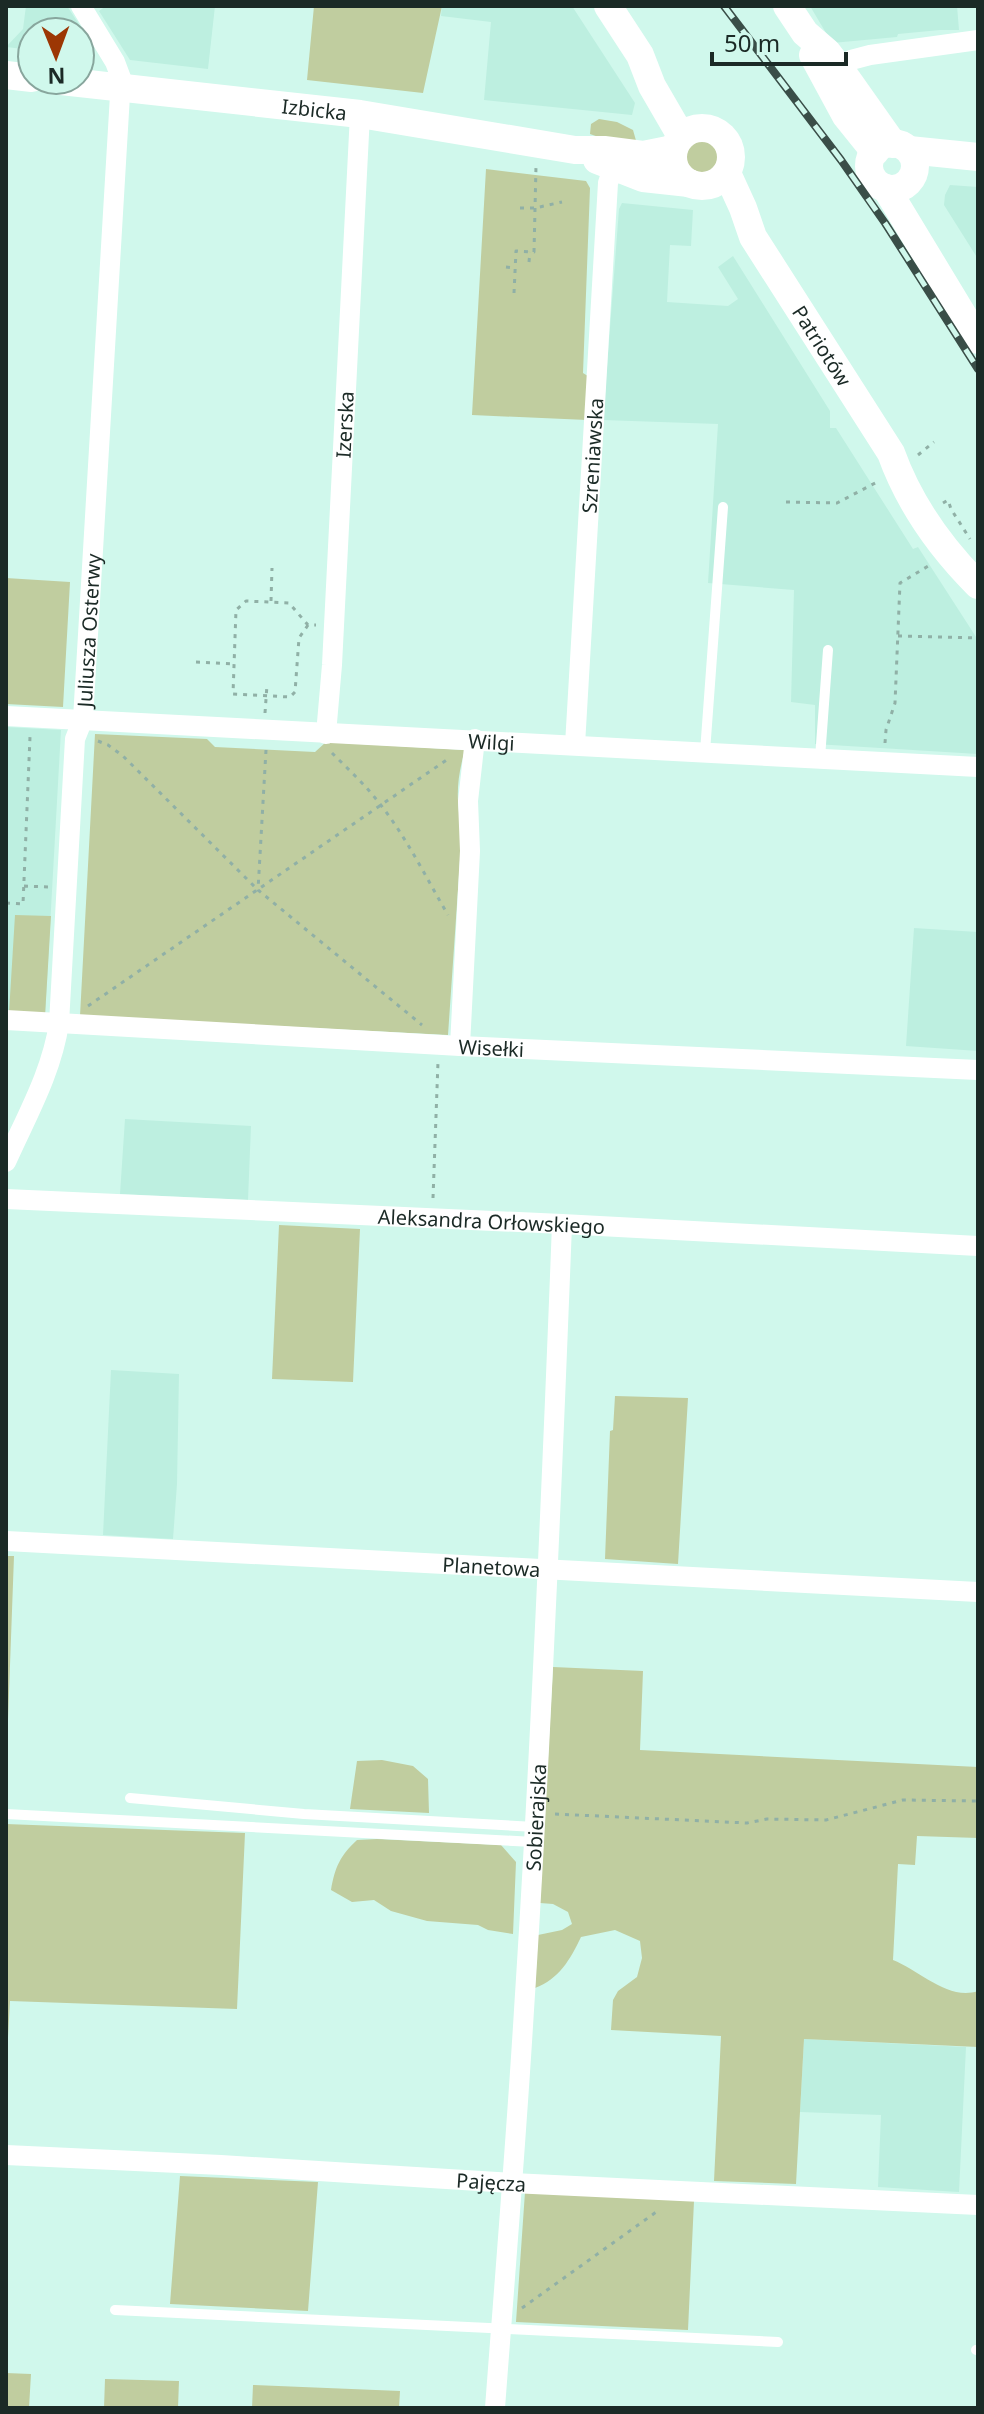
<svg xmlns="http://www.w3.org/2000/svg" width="984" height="2414" font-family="'Noto Sans',sans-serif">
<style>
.built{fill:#bdefe0}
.green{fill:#c0cd9f}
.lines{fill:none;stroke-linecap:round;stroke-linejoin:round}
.path{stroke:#90b0a6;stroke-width:3;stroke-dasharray:4 6;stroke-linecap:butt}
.lane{stroke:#fff;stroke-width:10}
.street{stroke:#fff;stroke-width:20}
.secondary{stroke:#fff;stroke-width:28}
.rail-casing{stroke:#3a4e48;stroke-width:8}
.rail{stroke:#d0f8ec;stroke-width:5;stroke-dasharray:15;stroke-linecap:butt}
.labels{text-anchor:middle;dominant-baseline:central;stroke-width:7;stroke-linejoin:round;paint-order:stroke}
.street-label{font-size:20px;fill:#1b2a26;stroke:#d0f8ec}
</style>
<rect width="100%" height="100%" fill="#d0f8ec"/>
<path class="built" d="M 26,6 L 67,6 L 92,44 L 88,57 L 80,56 L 80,32 L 32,32 L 32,50 L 6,47 L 23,29 Z
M 106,6 L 215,6 L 208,69 L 130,60 L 99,11 Z
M 442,6 L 572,6 L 635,103 L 632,115 L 484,100 L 491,22 L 441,16 Z
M 810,6 L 957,6 L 959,30 L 940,30 L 898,34 L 897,37 L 832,43 Z
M 950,185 L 978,187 L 978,259 L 944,205 L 945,195 Z
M 622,203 L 693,210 L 691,246 L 670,245 L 667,302 L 728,306 L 738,299 L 718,267 L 733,256 L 830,411 L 830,428 L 836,428 L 913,549 L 918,547 L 978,640 L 978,754 L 815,744 L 815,705 L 791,702 L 794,590 L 708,583 L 718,424 L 603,420 L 619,209 Z
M 6,727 L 61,730 L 45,1016 L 6,1013 Z
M 914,928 L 978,932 L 978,1051 L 906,1046 Z
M 125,1119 L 251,1126 L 248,1200 L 120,1194 Z
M 111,1370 L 179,1374 L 177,1484 L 173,1539 L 103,1535 Z
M 804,2039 L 966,2047 L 959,2192 L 878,2187 L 881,2115 L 800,2112 Z"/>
<path class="green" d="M 314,6 L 442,6 L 423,93 L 307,80 Z
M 599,119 L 617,122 L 633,130 L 637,144 L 624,146 L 590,134 L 591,124 Z
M686 157a16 16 0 1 1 32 0a16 16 0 1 1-32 0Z
M 486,169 L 586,181 L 590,188 L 583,373 L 591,378 L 587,420 L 472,415 Z
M 6,578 L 70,582 L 63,707 L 6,704 Z
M 95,734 L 207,739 L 215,747 L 315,752 L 326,742 L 465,750 C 456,781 456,799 462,831 L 448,1035 L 80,1016 Z
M 15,915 L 51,916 L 45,1016 L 9,1013 Z
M 279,1225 L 360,1229 L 353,1382 L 272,1379 Z
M 615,1396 L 688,1398 L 678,1564 L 605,1559 L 610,1431 L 613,1430 Z
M 6,1556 L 14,1556 L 8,1720 L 6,1720 Z
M 553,1667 L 643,1671 L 640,1750 L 978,1767 L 978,1838 L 917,1836 L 915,1865 L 898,1864 L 893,1960 C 919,1970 948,2001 978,1991 L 978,2047 L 804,2039 L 796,2184 L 714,2181 L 721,2036 L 611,2030 L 613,2000 L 618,1991 L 637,1977 L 642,1958 L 640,1941 L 615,1930 L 581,1937 C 570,1960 559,1979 535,1988 L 538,1935 L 562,1930 L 572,1924 L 568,1912 L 553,1904 L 540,1903 Z
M 382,1760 L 413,1766 L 428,1779 L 429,1813 L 350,1809 L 357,1761 Z
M 6,1824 L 245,1833 L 237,2009 L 10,2001 L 6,2074 Z
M 377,1839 L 501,1845 L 516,1862 L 513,1934 L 488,1930 L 478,1925 L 427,1921 L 391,1911 L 374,1900 L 352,1902 L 331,1890 C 335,1867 340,1856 357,1840 Z
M 180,2176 L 318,2182 L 308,2311 L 170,2304 Z
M 525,2192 L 694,2201 L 688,2330 L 516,2322 Z
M 6,2373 L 31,2374 L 29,2408 L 6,2408 Z
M 105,2379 L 179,2381 L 178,2408 L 104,2408 Z
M 253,2385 L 400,2391 L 399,2408 L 252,2408 Z"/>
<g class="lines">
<path class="path" d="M 520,208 L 535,208 L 562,202
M 529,262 L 530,252
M 506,267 L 515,268
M 514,293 L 516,251 L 534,252 L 536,166
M 918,455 L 934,442
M 786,502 L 837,503 L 879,481
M 943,503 L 948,500 L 951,509 L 970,539
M 271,601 L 272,568
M 308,625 L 299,638 L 295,692 L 290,697 L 233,694 L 236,610 L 246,601 L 289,603 L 308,625 L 316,625
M 898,636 L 978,638
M 196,662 L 234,664
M 265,713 L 267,685
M 98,741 L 108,745 L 123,756 L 258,890
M 885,743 L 886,730 L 895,703 L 900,583 L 930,565
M 266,750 L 258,890 L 422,1025
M 332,753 C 345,766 359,779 371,793 C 403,830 424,874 448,915
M 24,886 L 48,887
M 6,903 L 23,904 L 30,737
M 88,1006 L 448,759
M 433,1198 L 438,1062
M 555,1814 L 747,1823 L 767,1819 L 826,1820 L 903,1800 L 978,1801
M 522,2308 L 659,2210"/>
<path class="lane" d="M 705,752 L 723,507
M 820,758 L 828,650
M 130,1798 L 304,1814 L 535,1827
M 6,1814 L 534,1842
M 115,2310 L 778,2342
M 976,2350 L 978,2350"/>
<g class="street">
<path d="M 840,69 L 851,60 L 870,55 L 978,40"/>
<path id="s1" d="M 6,716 L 978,767"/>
<path id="s2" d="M 326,734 L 332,665 L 360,114"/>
<path id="s3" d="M 575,745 L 608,183 L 613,168"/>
<path id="s4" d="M 6,1020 L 460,1046 L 978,1070"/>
<path d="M 460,1046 L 470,851 L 468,801 L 475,739"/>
<path id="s5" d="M 6,1162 C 26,1117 52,1072 59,1023 L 75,739 L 83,719 L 121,78 L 115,62 L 81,6"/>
<path id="s6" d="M 6,1199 L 562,1224 L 978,1246"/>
<path id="s7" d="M 6,1541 L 978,1592"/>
<path id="s8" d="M 6,2155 L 221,2165 L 512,2183 L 978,2205"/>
<path id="s9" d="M 495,2408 C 505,2275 516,2143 524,2010 C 541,1748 552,1486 562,1224"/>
</g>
<g class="secondary">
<path d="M 608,6 L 640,55 L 652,86 L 681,136"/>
<path d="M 787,6 L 805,33 L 827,52 L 840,69 L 893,144"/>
<path d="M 813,55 L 846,116 L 875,152"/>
<path d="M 6,75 L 32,78"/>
<path id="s10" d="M 52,80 L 360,114 L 575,150 L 604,150 L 643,155 L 673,149"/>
<circle cx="702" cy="157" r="29"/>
<circle cx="892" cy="166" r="23"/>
<path d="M 909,150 L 978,157"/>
<path d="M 597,160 L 643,178 L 689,183"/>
<path id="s11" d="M 727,173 L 743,208 L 753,237 L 891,453 C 909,503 941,548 978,585"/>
<path d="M 886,188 L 978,340"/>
</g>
<g class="rail-casing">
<path id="rail" d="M 724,6 L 841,160 L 885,223 L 978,369"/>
</g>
<use href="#rail" class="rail"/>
</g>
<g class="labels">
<g class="street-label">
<text stroke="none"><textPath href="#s10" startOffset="264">Izbicka</textPath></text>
<text stroke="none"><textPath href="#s11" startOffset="198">Patriotów</textPath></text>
<text stroke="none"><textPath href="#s2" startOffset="310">Izerska</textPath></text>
<text stroke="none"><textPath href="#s3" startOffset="290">Szreniawska</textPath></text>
<text stroke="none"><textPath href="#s5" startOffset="544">Juliusza Osterwy</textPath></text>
<text stroke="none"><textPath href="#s1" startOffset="486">Wilgi</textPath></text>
<text stroke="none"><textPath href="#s4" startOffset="486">Wisełki</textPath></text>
<text stroke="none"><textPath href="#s6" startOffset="486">Aleksandra Orłowskiego</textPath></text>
<text stroke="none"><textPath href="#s7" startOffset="486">Planetowa</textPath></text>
<text stroke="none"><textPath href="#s9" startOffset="592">Sobierajska</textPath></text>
<text stroke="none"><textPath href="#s8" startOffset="486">Pajęcza</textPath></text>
</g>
</g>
<rect width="984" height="2414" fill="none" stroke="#1b2a26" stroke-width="16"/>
<g transform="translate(56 56) rotate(179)"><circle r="38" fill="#d0f8ec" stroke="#88a69d" stroke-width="2"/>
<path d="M0-6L14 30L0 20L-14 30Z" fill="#9c3704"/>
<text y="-12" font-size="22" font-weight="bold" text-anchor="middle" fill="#1b2a26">N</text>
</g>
<path d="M712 52v12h134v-12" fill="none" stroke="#1b2a26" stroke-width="4"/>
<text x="724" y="52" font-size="24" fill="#1b2a26" stroke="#d0f8ec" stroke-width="6" paint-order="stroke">50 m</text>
</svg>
